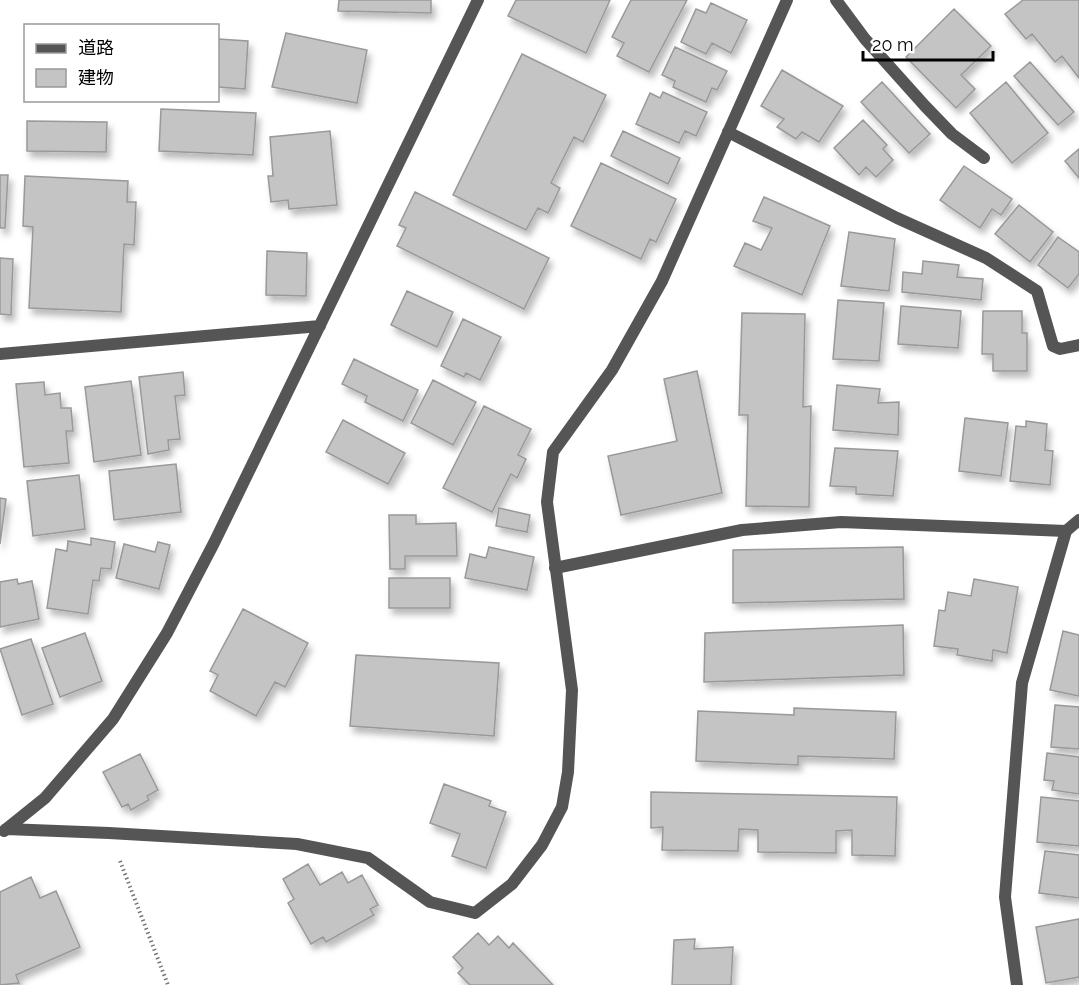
<svg xmlns="http://www.w3.org/2000/svg" width="1079" height="985" font-family="Raleway,'Noto Sans JP',sans-serif">
<style>
.building{fill:#c4c4c4;stroke:#999;stroke-width:1.5;filter:url(#shadow)}
.lines{fill:none;stroke-linecap:round;stroke-linejoin:round}
.path{stroke:#777;stroke-width:4;stroke-dasharray:1.5 3;stroke-linecap:butt}
.service{stroke:#555;stroke-width:12}
.minor{stroke:#555;stroke-width:12}
</style>
<defs>
<filter id="shadow"><feDropShadow dx="3.5" dy="6" stdDeviation="3" flood-color="#0004"/></filter>
</defs>
<rect width="100%" height="100%" fill="#fff"/>
<path class="building" d="M 339,0 L 431,0 L 431,13 L 338,11 Z
M 516,0 L 610,0 L 586,53 L 508,16 Z
M 631,0 L 687,0 L 649,72 L 617,56 L 624,43 L 612,37 Z
M 1023,0 L 1079,0 L 1079,78 L 1062,56 L 1055,62 L 1032,34 L 1026,39 L 1005,14 Z
M 711,3 L 747,20 L 731,53 L 712,43 L 706,54 L 681,42 L 696,9 L 706,13 Z
M 954,9 L 991,46 L 961,75 L 975,89 L 956,108 L 906,57 Z
M 286,33 L 367,50 L 357,103 L 272,87 Z
M 218,39 L 248,41 L 245,89 L 218,87 Z
M 675,47 L 727,71 L 717,90 L 712,88 L 706,102 L 673,87 L 675,81 L 662,75 Z
M 522,54 L 606,95 L 583,142 L 574,137 L 551,183 L 560,188 L 548,213 L 538,208 L 526,230 L 453,195 Z
M 1030,62 L 1074,112 L 1058,125 L 1014,76 Z
M 782,70 L 843,106 L 819,142 L 802,132 L 796,139 L 777,127 L 784,119 L 761,106 Z
M 882,82 L 930,134 L 909,153 L 861,102 Z
M 1006,82 L 1048,133 L 1012,163 L 970,113 Z
M 663,92 L 707,112 L 696,136 L 685,131 L 679,143 L 636,124 L 650,93 L 660,98 Z
M 161,109 L 256,113 L 253,155 L 159,151 Z
M 863,120 L 887,145 L 883,149 L 893,160 L 876,177 L 866,167 L 859,175 L 834,148 Z
M 27,121 L 107,122 L 106,152 L 27,151 Z
M 330,131 L 337,205 L 289,209 L 288,200 L 271,202 L 268,176 L 273,176 L 270,137 Z
M 623,131 L 680,158 L 668,184 L 611,156 Z
M 1079,149 L 1079,178 L 1065,161 Z
M 601,163 L 676,199 L 656,242 L 650,239 L 641,259 L 571,226 Z
M 964,166 L 1012,199 L 1001,215 L 992,209 L 980,228 L 940,200 Z
M 0,175 L 8,175 L 5,228 L 0,228 Z
M 25,176 L 128,181 L 127,202 L 136,202 L 134,245 L 124,244 L 121,312 L 29,308 L 33,227 L 23,226 Z
M 415,192 L 549,258 L 524,309 L 397,246 L 406,228 L 399,225 Z
M 764,197 L 830,226 L 802,295 L 734,266 L 745,243 L 761,250 L 772,228 L 753,221 Z
M 1019,205 L 1053,232 L 1030,262 L 995,234 Z
M 849,232 L 895,239 L 889,291 L 841,286 Z
M 1058,237 L 1079,252 L 1079,274 L 1068,288 L 1038,265 Z
M 267,251 L 307,253 L 306,296 L 266,295 Z
M 0,258 L 13,259 L 11,315 L 0,314 Z
M 923,261 L 959,265 L 957,277 L 983,279 L 981,300 L 902,292 L 903,272 L 922,274 Z
M 407,291 L 453,312 L 437,347 L 391,325 Z
M 838,300 L 884,303 L 879,361 L 833,359 Z
M 901,306 L 961,311 L 958,348 L 898,344 Z
M 983,311 L 1022,311 L 1022,333 L 1027,333 L 1027,371 L 993,371 L 993,354 L 982,354 Z
M 742,313 L 805,314 L 803,407 L 811,406 L 809,507 L 746,506 L 748,415 L 739,415 Z
M 463,319 L 501,337 L 480,380 L 466,373 L 464,377 L 441,366 Z
M 354,359 L 418,390 L 403,421 L 365,402 L 367,396 L 342,384 Z
M 697,371 L 722,493 L 621,515 L 608,456 L 677,441 L 664,379 Z
M 183,372 L 185,395 L 175,396 L 180,439 L 168,440 L 169,450 L 148,454 L 139,377 Z
M 433,380 L 476,402 L 453,445 L 411,423 Z
M 131,381 L 141,455 L 94,462 L 85,387 Z
M 44,382 L 45,395 L 60,393 L 61,408 L 71,408 L 73,431 L 66,431 L 69,463 L 24,467 L 16,384 Z
M 837,385 L 880,389 L 878,403 L 899,402 L 898,435 L 833,430 Z
M 484,406 L 531,429 L 518,455 L 526,459 L 517,478 L 511,474 L 492,512 L 443,488 Z
M 965,418 L 1008,423 L 1001,476 L 959,471 Z
M 343,420 L 405,453 L 388,484 L 326,452 Z
M 1026,421 L 1047,424 L 1045,450 L 1053,451 L 1050,485 L 1010,481 L 1016,426 L 1026,427 Z
M 835,448 L 898,451 L 893,496 L 856,494 L 856,487 L 830,486 Z
M 176,464 L 181,512 L 114,520 L 109,471 Z
M 79,475 L 85,529 L 33,536 L 27,481 Z
M 0,498 L 6,499 L 0,544 Z
M 499,508 L 530,515 L 527,532 L 496,526 Z
M 389,515 L 416,515 L 416,524 L 456,523 L 457,556 L 405,556 L 405,569 L 390,569 Z
M 91,538 L 115,542 L 111,569 L 101,568 L 99,581 L 93,580 L 88,614 L 47,608 L 56,549 L 67,551 L 68,541 L 91,545 Z
M 158,542 L 170,545 L 159,589 L 116,578 L 124,544 L 155,552 Z
M 489,547 L 534,557 L 527,590 L 465,578 L 470,554 L 486,558 Z
M 903,547 L 904,599 L 733,603 L 733,550 Z
M 389,578 L 450,578 L 450,608 L 389,608 Z
M 17,579 L 18,584 L 32,581 L 39,619 L 0,627 L 0,582 Z
M 974,579 L 1018,587 L 1007,653 L 993,650 L 992,661 L 957,655 L 958,649 L 934,646 L 939,610 L 945,611 L 948,592 L 971,596 Z
M 243,609 L 308,643 L 285,687 L 275,682 L 256,716 L 210,691 L 218,675 L 210,671 Z
M 903,625 L 904,675 L 704,682 L 705,633 Z
M 1063,631 L 1079,635 L 1079,696 L 1050,690 Z
M 85,633 L 102,681 L 60,697 L 42,648 Z
M 31,639 L 53,704 L 22,715 L 0,649 Z
M 356,655 L 499,663 L 494,736 L 350,726 Z
M 1055,705 L 1079,707 L 1079,749 L 1051,747 Z
M 794,708 L 896,712 L 894,759 L 798,756 L 798,765 L 696,761 L 698,711 L 794,715 Z
M 1047,753 L 1079,757 L 1079,794 L 1052,790 L 1054,781 L 1044,780 Z
M 140,754 L 158,790 L 147,796 L 149,800 L 131,810 L 128,804 L 122,807 L 103,772 Z
M 444,784 L 491,801 L 489,806 L 506,812 L 486,868 L 452,856 L 460,834 L 430,823 Z
M 651,792 L 897,797 L 895,856 L 852,855 L 852,830 L 836,831 L 836,853 L 758,852 L 758,830 L 739,829 L 738,851 L 662,850 L 663,827 L 651,828 Z
M 1041,797 L 1079,801 L 1079,846 L 1037,842 Z
M 1045,851 L 1079,855 L 1079,898 L 1039,893 Z
M 308,864 L 320,885 L 342,872 L 348,883 L 362,875 L 378,905 L 370,909 L 374,915 L 326,942 L 323,937 L 311,944 L 288,903 L 294,899 L 283,879 Z
M 31,877 L 40,898 L 56,891 L 80,947 L 16,975 L 19,983 L 0,985 L 0,892 Z
M 1079,919 L 1079,977 L 1046,983 L 1036,927 Z
M 478,933 L 489,945 L 498,936 L 509,948 L 513,943 L 553,985 L 470,985 L 458,973 L 463,968 L 453,957 Z
M 695,939 L 694,949 L 733,947 L 731,985 L 672,985 L 674,940 Z"/>
<g class="lines">
<path class="path" d="M 120,861 L 168,985"/>
<path class="service" d="M 836,0 L 865,39 L 925,106 L 952,134 L 984,158
M 728,132 L 897,218 L 986,258 L 1037,291 L 1053,346 L 1060,349 L 1079,345
M 555,568 L 742,530 L 841,522 L 1066,531"/>
<path class="minor" d="M 0,354 L 320,326
M 6,829 L 109,833 L 297,844 L 368,858 L 430,902 L 475,913 L 512,884 L 542,845 L 562,807 L 568,772 L 572,690 L 547,502 L 553,452 L 612,370 L 662,281 L 787,0
M 4,831 L 45,798 L 113,719 L 167,633 L 214,543 L 478,0
M 1017,985 L 1005,897 L 1022,683 L 1066,531 L 1079,520"/>
</g>
<rect x="24" y="24" width="195" height="78" fill="#ffffff" stroke="#999999" stroke-width="1.5"/>
<rect x="36" y="44" width="30" height="9" fill="#555555" stroke="#999999" stroke-width="1.5"/>
<text x="78" y="54" font-size="18" fill="#000000">道路</text>
<rect x="36" y="69" width="30" height="18" fill="#c4c4c4" stroke="#999999" stroke-width="1.5"/>
<text x="78" y="84" font-size="18" fill="#000000">建物</text>
<path d="M863 51v9h130v-9" fill="none" stroke="#000000" stroke-width="3"/>
<text x="872" y="51" font-size="18" fill="#000000" stroke="#ffffff" stroke-width="4.5" paint-order="stroke">20 m</text>
</svg>
